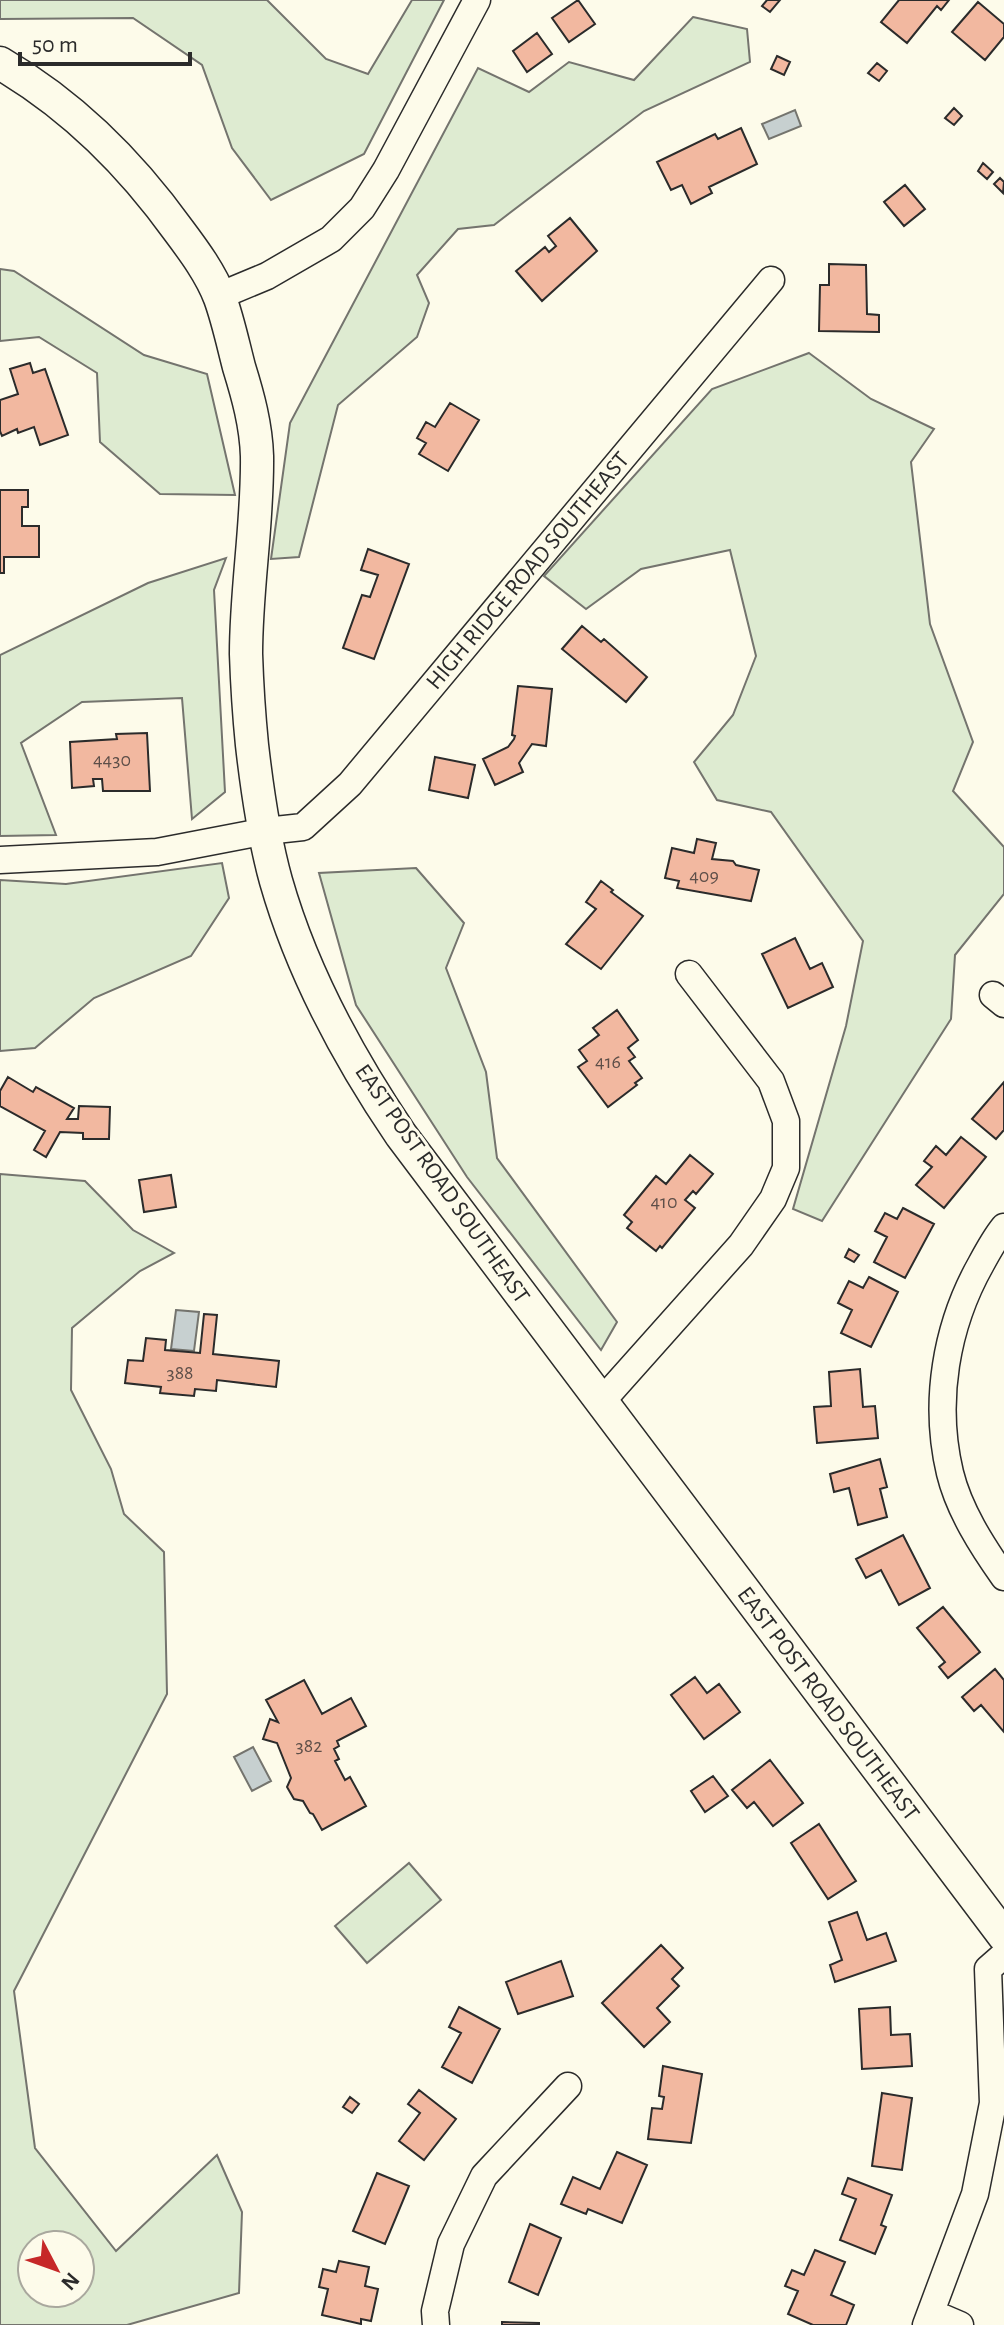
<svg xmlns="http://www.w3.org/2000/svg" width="1004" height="2325" font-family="'Alegreya Sans',sans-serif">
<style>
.green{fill:#deebd1;stroke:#74746e;stroke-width:2;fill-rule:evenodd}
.water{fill:#c7d0d0;stroke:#74746e;stroke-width:2}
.building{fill:#f2b8a0;stroke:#2b2b2b;stroke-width:2}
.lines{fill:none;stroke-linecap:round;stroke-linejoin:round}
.minor-casing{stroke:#2b2b2b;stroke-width:29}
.major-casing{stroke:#2b2b2b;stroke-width:35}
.minor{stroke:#fdfbea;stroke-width:26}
.major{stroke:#fdfbea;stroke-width:32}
.labels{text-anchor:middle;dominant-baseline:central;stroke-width:6;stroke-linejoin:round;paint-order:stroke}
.number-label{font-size:20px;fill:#5d4e48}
.street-label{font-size:24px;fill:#2b2b2b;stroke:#fdfbea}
</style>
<rect width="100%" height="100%" fill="#fdfbea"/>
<path class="green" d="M 0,0 L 267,0 L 326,59 L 368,74 L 412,0 L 444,0 L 364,154 L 271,200 L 232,148 L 202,65 L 133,18 L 0,19 Z
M 693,17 L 747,29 L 750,62 L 644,111 L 494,225 L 458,229 L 417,275 L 429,303 L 417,337 L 338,405 L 299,557 L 271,559 L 290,423 L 478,68 L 529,92 L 569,62 L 634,80 Z
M 0,269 L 14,271 L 144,355 L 207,374 L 235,495 L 160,494 L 100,442 L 97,373 L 39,337 L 0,341 Z
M 809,353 L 871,399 L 934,429 L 911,462 L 930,624 L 973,742 L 953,791 L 1004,847 L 1004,894 L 955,955 L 951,1019 L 822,1221 L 793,1209 L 846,1026 L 863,941 L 771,812 L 717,800 L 694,762 L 733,715 L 756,656 L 730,550 L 641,569 L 586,609 L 544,576 L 712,389 Z
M 226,558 L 214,590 L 225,792 L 192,819 L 182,698 L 82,702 L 21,743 L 56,835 L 0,836 L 0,655 L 148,583 Z
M 222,863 L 229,898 L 191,956 L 94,998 L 35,1048 L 0,1051 L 0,880 L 66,884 Z
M 416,868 L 464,923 L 446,968 L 486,1072 L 497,1158 L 617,1322 L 601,1350 L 467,1177 L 356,1005 L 319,873 Z
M 0,1174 L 85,1181 L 133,1230 L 174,1253 L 140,1271 L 72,1328 L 71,1390 L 111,1469 L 124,1514 L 164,1552 L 167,1694 L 14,1991 L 35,2148 L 116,2251 L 217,2155 L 242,2212 L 239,2293 L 127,2325 L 0,2325 ZM 32,2245 L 80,2245 L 80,2293 L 32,2293 Z
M 409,1863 L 441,1900 L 367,1963 L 335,1926 Z"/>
<path class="water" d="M 795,110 L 801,126 L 769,139 L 762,124 Z
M 176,1310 L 199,1312 L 194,1351 L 171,1349 Z
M 253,1747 L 271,1781 L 252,1791 L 234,1757 Z"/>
<path class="building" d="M 578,0 L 595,24 L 569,42 L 552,18 Z
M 767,0 L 780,0 L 770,12 L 762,6 Z
M 899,0 L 949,0 L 941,10 L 937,6 L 907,43 L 881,22 Z
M 978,2 L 1004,24 L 1004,37 L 985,60 L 952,32 Z
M 537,33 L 552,54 L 527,72 L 513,51 Z
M 777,56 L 790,62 L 784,75 L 771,69 Z
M 877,63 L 887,71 L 879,81 L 868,73 Z
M 954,108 L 962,116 L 954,125 L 945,118 Z
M 741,128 L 757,164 L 709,187 L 712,193 L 691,204 L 682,185 L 671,190 L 657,162 L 715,134 L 718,139 Z
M 983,163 L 993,172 L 987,179 L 978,171 Z
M 1000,178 L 1004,182 L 1003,193 L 994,184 Z
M 905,185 L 925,209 L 904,226 L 884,202 Z
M 570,218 L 597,251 L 542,301 L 516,271 L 545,247 L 549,252 L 556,246 L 548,236 Z
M 829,264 L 866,265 L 867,314 L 879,315 L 879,332 L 819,331 L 820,285 L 829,285 Z
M 30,363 L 33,373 L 45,369 L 68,435 L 40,445 L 34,427 L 18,433 L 17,429 L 2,436 L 0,431 L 0,400 L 18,394 L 10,369 Z
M 450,403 L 479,420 L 448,471 L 419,454 L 426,443 L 417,438 L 426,422 L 435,427 Z
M 0,490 L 28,490 L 28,507 L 22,507 L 22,526 L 39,526 L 39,557 L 4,557 L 4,573 L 0,573 Z
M 368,549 L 409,564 L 374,659 L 343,648 L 362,595 L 370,597 L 378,575 L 361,570 Z
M 582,626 L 601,642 L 604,639 L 647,677 L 626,702 L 562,649 Z
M 518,686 L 552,689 L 546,746 L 532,744 L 519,763 L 523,772 L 495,785 L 483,759 L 508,747 L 514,739 L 515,736 L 512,735 Z
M 147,733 L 150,791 L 103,791 L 102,779 L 93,779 L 94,786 L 72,788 L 70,742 L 117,739 L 116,734 Z
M 435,757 L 475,765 L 468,798 L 429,790 Z
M 697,839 L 716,843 L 712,859 L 733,861 L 736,865 L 759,870 L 751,901 L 677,888 L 679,881 L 665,878 L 672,848 L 694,853 Z
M 601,881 L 613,890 L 611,892 L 643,916 L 601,969 L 566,944 L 596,909 L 586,902 Z
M 795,938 L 810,969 L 822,963 L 833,987 L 788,1008 L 762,954 Z
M 617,1010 L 638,1040 L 628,1048 L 635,1057 L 629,1061 L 642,1078 L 635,1083 L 637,1085 L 608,1107 L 578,1067 L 587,1061 L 579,1050 L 599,1035 L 593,1028 Z
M 8,1077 L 33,1092 L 36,1087 L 74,1108 L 67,1119 L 78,1119 L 79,1106 L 110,1107 L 109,1139 L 83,1139 L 83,1133 L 60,1132 L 46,1157 L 34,1150 L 45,1131 L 0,1106 L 0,1091 Z
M 1004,1082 L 1004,1130 L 996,1139 L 972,1119 Z
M 961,1137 L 986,1157 L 944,1208 L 916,1185 L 932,1167 L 924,1161 L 936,1146 L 946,1155 Z
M 690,1155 L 713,1174 L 696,1194 L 693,1191 L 685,1200 L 695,1208 L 662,1248 L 660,1246 L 656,1251 L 627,1228 L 632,1222 L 624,1215 L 656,1176 L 666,1184 Z
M 171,1175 L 176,1207 L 144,1212 L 139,1180 Z
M 903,1208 L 934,1224 L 905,1278 L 874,1262 L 887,1237 L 875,1231 L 885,1213 L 897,1219 Z
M 849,1249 L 859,1255 L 854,1262 L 845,1257 Z
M 869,1277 L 898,1292 L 871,1347 L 841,1333 L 852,1310 L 838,1303 L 849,1281 L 863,1288 Z
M 204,1314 L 217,1315 L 213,1354 L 279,1361 L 276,1387 L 217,1380 L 216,1391 L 195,1389 L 194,1396 L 160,1393 L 161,1387 L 125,1383 L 128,1360 L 143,1361 L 146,1338 L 166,1340 L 165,1350 L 200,1353 Z
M 860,1369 L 863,1407 L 875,1406 L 878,1438 L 817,1443 L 814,1407 L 831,1406 L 829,1372 Z
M 880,1459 L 887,1487 L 880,1489 L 887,1517 L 858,1525 L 849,1488 L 834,1492 L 830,1474 Z
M 903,1535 L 930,1588 L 899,1605 L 881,1570 L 866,1578 L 856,1559 Z
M 943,1607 L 980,1652 L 948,1678 L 939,1667 L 945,1662 L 917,1628 Z
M 995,1669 L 1004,1680 L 1004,1732 L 981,1705 L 974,1711 L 962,1697 Z
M 695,1677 L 707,1693 L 719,1684 L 740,1712 L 704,1739 L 671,1695 Z
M 304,1680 L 322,1714 L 351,1698 L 366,1726 L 337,1741 L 339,1746 L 334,1749 L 339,1759 L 335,1761 L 345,1780 L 350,1777 L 366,1806 L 322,1830 L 313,1814 L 310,1813 L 303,1801 L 294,1799 L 287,1787 L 291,1778 L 277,1743 L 263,1739 L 270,1719 L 278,1722 L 266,1700 Z
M 770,1760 L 803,1803 L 773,1826 L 754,1802 L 747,1808 L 732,1790 Z
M 713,1776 L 728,1796 L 705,1812 L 691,1791 Z
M 819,1824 L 856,1881 L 828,1899 L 791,1843 Z
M 857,1912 L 867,1940 L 886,1933 L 896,1961 L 835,1982 L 830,1965 L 842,1960 L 829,1922 Z
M 661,1945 L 683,1968 L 672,1979 L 679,1986 L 657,2008 L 670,2022 L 644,2047 L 602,2003 Z
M 561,1961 L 573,1996 L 518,2014 L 506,1982 Z
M 459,2007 L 500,2029 L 472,2083 L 442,2067 L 461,2033 L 449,2027 Z
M 890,2007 L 891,2035 L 910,2034 L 912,2066 L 862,2069 L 859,2009 Z
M 663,2066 L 702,2074 L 691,2143 L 648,2139 L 652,2108 L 662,2109 L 664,2097 L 659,2096 Z
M 419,2090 L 456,2119 L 424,2160 L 399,2141 L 420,2113 L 408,2104 Z
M 882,2093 L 912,2098 L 902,2170 L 872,2166 Z
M 350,2097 L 359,2104 L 352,2113 L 343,2107 Z
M 617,2152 L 647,2165 L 622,2223 L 588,2209 L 586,2214 L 561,2204 L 573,2177 L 600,2189 Z
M 377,2173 L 409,2186 L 385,2244 L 353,2231 Z
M 848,2178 L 892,2195 L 881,2225 L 886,2227 L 875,2254 L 840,2240 L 856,2199 L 842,2194 Z
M 530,2224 L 561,2238 L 538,2295 L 509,2282 Z
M 815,2250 L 845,2262 L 831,2295 L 854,2305 L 846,2325 L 813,2325 L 788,2314 L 798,2291 L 785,2286 L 792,2270 L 804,2275 Z
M 339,2261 L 369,2267 L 365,2286 L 378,2289 L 371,2321 L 361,2319 L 361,2324 L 322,2315 L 328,2289 L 319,2287 L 323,2269 L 336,2272 Z
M 502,2322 L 539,2323 L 539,2325 L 502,2325 Z"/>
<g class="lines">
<g class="minor-casing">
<path id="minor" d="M 219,296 L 267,276 L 331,239 L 362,208 L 386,170 L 477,0
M 0,860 L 157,852 L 266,831 L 303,827 L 350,784 L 771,280
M 993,995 L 1004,1004
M 1004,1227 C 995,1238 988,1251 981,1264 C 946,1326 933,1402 950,1473 C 959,1510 982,1546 1004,1577
M 601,1402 L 741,1245 L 773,1199 L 786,1168 L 786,1121 L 771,1081 L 689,974
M 932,2313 L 960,2325
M 436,2325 L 435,2311 L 451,2244 L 484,2176 L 568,2086
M 926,2325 L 975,2194 L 993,2103 L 988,1969 L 1004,1955"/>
</g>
<g class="major-casing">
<path id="major" d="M 0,63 C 72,105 131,164 179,231 C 194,251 211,274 220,298 C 228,320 233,344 239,367 C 248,396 256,425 257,456 C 258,522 246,588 246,654 C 247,684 249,715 252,745 C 257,789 264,838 276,881 C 302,972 348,1057 401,1135 L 1004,1936"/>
</g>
<use href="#minor" class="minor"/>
<use href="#major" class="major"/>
</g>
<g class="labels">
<g class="number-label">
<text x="112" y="760">4430</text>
<text x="704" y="876">409</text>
<text x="608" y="1062">416</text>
<text x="664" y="1202">410</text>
<text x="180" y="1373">388</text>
<text x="309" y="1746">382</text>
</g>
<g class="street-label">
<text transform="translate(528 571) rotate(-50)">HIGH RIDGE ROAD SOUTHEAST</text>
<text transform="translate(442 1184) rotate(55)">EAST POST ROAD SOUTHEAST</text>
<text transform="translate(828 1704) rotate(53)">EAST POST ROAD SOUTHEAST</text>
</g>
</g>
<g transform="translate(56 2269) rotate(131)"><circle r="38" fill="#fdfbea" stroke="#a9a89e" stroke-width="2"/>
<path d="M0-6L14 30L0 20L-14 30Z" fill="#c62828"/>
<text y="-12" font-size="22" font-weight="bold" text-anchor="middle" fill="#2b2b2b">N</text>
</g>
<path d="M20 52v12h170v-12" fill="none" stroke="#2b2b2b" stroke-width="4"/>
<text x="32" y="52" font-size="24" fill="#2b2b2b" stroke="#fdfbea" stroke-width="6" paint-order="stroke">50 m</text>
</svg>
